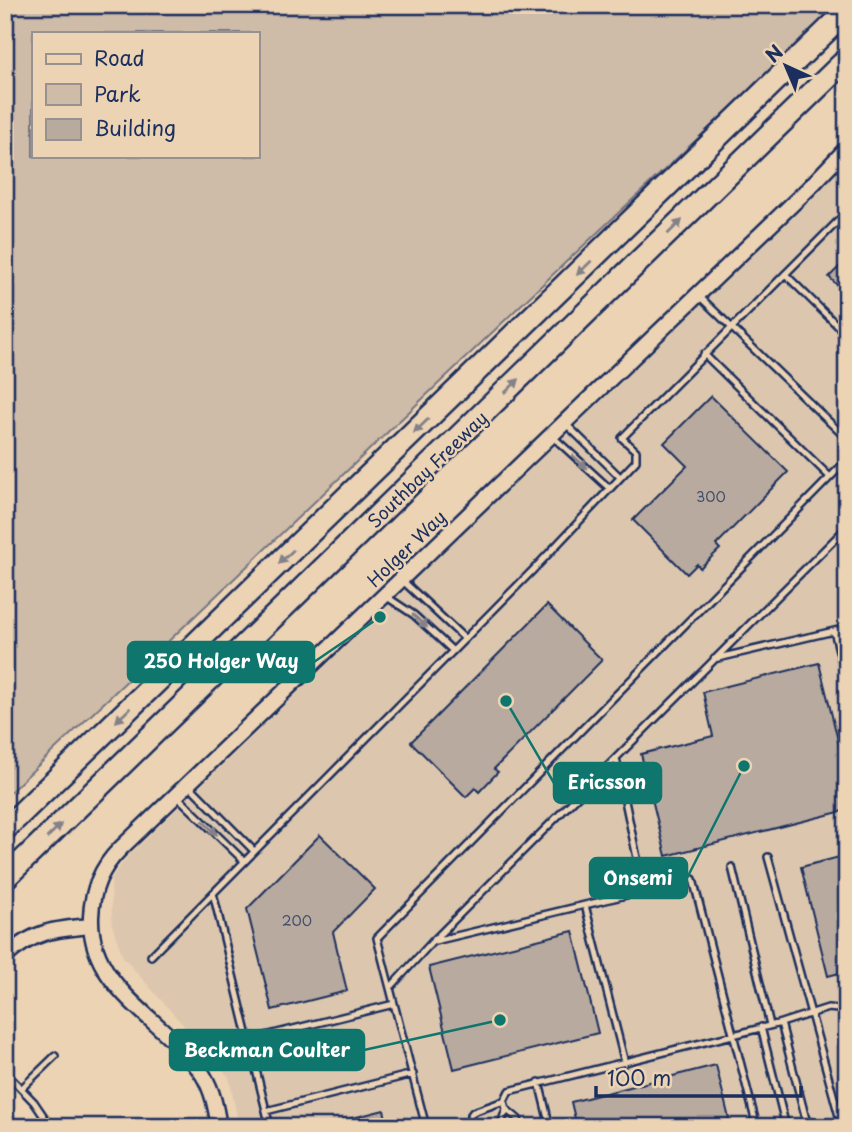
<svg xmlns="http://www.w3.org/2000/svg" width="852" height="1132" font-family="'Playpen Sans',sans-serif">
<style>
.built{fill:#dcc7ae}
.green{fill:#cebba8;stroke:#747583;stroke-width:2;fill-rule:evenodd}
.building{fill:#b8aa9f;stroke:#1b2f5e;stroke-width:2}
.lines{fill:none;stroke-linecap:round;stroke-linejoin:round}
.service-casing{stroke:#1b2f5e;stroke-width:10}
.tertiary-casing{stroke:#1b2f5e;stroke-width:19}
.motorway-casing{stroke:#1b2f5e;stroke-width:26}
.service{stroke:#ecd3b4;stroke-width:5}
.tertiary{stroke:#ecd3b4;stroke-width:14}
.motorway{stroke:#ecd3b4;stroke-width:21}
.oneway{fill:#848189}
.labels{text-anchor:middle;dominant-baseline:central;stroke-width:5;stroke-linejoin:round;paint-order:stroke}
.number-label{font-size:14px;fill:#424e6e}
.street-label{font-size:18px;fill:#1b2f5e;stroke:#ecd3b4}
.leader{fill:none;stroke:#0f766e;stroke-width:2.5}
.callout-dot{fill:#0f766e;stroke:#ecd3b4;stroke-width:2.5}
.callout{fill:#0f766e;stroke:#0f766e;stroke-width:2.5}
.callout-label{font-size:19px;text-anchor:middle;font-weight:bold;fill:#fff}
</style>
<rect width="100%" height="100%" fill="#ecd3b4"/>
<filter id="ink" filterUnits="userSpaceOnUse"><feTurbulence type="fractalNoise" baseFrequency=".0143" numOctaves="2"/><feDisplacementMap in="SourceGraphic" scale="14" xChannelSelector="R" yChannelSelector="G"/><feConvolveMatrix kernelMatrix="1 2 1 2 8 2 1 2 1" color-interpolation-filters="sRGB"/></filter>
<g filter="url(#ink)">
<path class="built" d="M 847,163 L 847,1127 L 239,1127 L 229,1077 L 123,957 L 112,925 L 111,878 L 127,857 Z"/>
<path class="green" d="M 5,5 L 840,5 L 565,263 L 5,797 ZM 33,33 L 257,33 L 257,156 L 33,156 Z"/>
<path class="building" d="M 847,259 L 847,295 L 829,277 Z
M 711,396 L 788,472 L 716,545 L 720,549 L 700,568 L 697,564 L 687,574 L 633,520 L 687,466 L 664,443 Z
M 547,605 L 602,660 L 494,769 L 498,772 L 479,792 L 475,788 L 466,797 L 411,742 Z
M 819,663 L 847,777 L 847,810 L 666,856 L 641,754 L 713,736 L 703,692 Z
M 320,835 L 375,889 L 333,932 L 347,991 L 272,1010 L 247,909 Z
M 847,855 L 847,971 L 828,976 L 801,867 Z
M 573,931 L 598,1033 L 454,1069 L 429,967 Z
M 716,1065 L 731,1127 L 577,1127 L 571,1102 Z
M 384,1110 L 388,1127 L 334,1127 L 333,1123 Z"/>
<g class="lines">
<g class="service-casing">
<path id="service" d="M 785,274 L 847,335
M 698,295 L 847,439
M 704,354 L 830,477
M 565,423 L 620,477
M 551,435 L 609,488
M 403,581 L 465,639
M 387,597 L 414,615 L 453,651
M 834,631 L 847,682
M 714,659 L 847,628
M 616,758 L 644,891
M 190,786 L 254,851
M 178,797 L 244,861
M 768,857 L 842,1127
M 732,867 L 770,1025
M 213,893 L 270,1127
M 585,905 L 625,1063
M 435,941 L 693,879 L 757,1127
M 151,956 L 535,568 L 636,461 L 636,451 L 622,438 L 847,212
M 390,988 L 432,942 L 847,527
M 781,1023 L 808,1127
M 761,1027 L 786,1127
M 249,1040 L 394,1004
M 5,1072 L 34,1102 L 51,1127
M 539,1082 L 550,1127
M 22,1088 L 55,1056
M 506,1109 L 504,1101 L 509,1091 L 781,1023 L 828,1008 L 847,1010
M 266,1111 L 413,1074
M 5,1126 L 6,1127
M 426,1127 L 377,938 L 847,460
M 469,1127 L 470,1116 L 473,1112 L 504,1101
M 500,1127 L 506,1109 L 518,1119 L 520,1127"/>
</g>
<g class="tertiary-casing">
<path id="tertiary" d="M 5,957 C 33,931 55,929 91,926
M 219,1127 C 216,1109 213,1091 203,1075 C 168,1020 89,991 91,917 C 92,889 101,868 120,849 L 809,188 L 847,148"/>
</g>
<g class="motorway-casing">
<path id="motorway" d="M 5,829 L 847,11
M 5,878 L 847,59"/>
</g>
<use href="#service" class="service"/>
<use href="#tertiary" class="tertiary"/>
<use href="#motorway" class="motorway"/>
</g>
<defs><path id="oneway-solid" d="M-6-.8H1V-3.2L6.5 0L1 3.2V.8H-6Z" transform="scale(1.75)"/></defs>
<g class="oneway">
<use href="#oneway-solid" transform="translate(675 227) rotate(-44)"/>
<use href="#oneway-solid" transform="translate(584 268) rotate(136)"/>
<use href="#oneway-solid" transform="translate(512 386) rotate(-44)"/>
<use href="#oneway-solid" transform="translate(421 426) rotate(136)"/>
<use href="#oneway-solid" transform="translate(580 462) rotate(42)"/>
<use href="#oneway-solid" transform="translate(286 557) rotate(136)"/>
<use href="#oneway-solid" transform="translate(420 621) rotate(42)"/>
<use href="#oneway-solid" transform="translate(123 715) rotate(136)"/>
<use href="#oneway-solid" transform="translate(210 828) rotate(44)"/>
<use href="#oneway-solid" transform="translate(54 831) rotate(-44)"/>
</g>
</g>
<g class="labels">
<g class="number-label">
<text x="711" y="496">300</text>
<text x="297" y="920">200</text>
</g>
<g class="street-label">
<text transform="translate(427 469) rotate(-44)">Southbay Freeway</text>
<text transform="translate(406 548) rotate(-44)">Holger Way</text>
</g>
</g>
<path class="leader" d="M380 617L314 662M506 701L554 783M744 766L687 878M500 1020L364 1050"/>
<g class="callout-dot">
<circle cx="380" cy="617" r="7"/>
<circle cx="506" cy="701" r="7"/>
<circle cx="744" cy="766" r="7"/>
<circle cx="500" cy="1020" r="7"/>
</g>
<g class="callout">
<rect x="128" y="642" width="186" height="40" rx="7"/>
<rect x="554" y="763" width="107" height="40" rx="7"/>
<rect x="590" y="858" width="97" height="40" rx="7"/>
<rect x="170" y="1030" width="194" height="40" rx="7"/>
</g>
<g class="callout-label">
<text x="221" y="668">250 Holger Way</text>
<text x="607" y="789">Ericsson</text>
<text x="638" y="885">Onsemi</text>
<text x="267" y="1057">Beckman Coulter</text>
</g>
<rect width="852" height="1132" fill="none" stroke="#ecd3b4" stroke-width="28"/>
<rect x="14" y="14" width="824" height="1104" fill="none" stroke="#1b2f5e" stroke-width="2.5" filter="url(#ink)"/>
<rect x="32" y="32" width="228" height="126" fill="#ecd3b4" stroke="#989192" stroke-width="2"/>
<rect x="46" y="54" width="35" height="10" fill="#ecd3b4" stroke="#989192" stroke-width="2"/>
<text x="94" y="66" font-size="21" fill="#1b2f5e">Road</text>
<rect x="46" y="84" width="35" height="21" fill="#cebba8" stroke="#989192" stroke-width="2"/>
<text x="94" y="102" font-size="21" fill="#1b2f5e">Park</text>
<rect x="46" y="119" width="35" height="21" fill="#b8aa9f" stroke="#989192" stroke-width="2"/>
<text x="94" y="136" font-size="21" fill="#1b2f5e">Building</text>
<g transform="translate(786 66) rotate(316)" stroke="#ecd3b4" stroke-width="5" paint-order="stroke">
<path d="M0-5L12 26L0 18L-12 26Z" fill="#1b2f5e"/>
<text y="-10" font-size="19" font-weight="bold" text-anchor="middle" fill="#1b2f5e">N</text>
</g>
<path d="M596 1086v10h205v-10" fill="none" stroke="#1b2f5e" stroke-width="3.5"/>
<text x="607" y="1086" font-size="21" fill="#1b2f5e" stroke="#ecd3b4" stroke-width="5" paint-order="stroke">100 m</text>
</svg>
